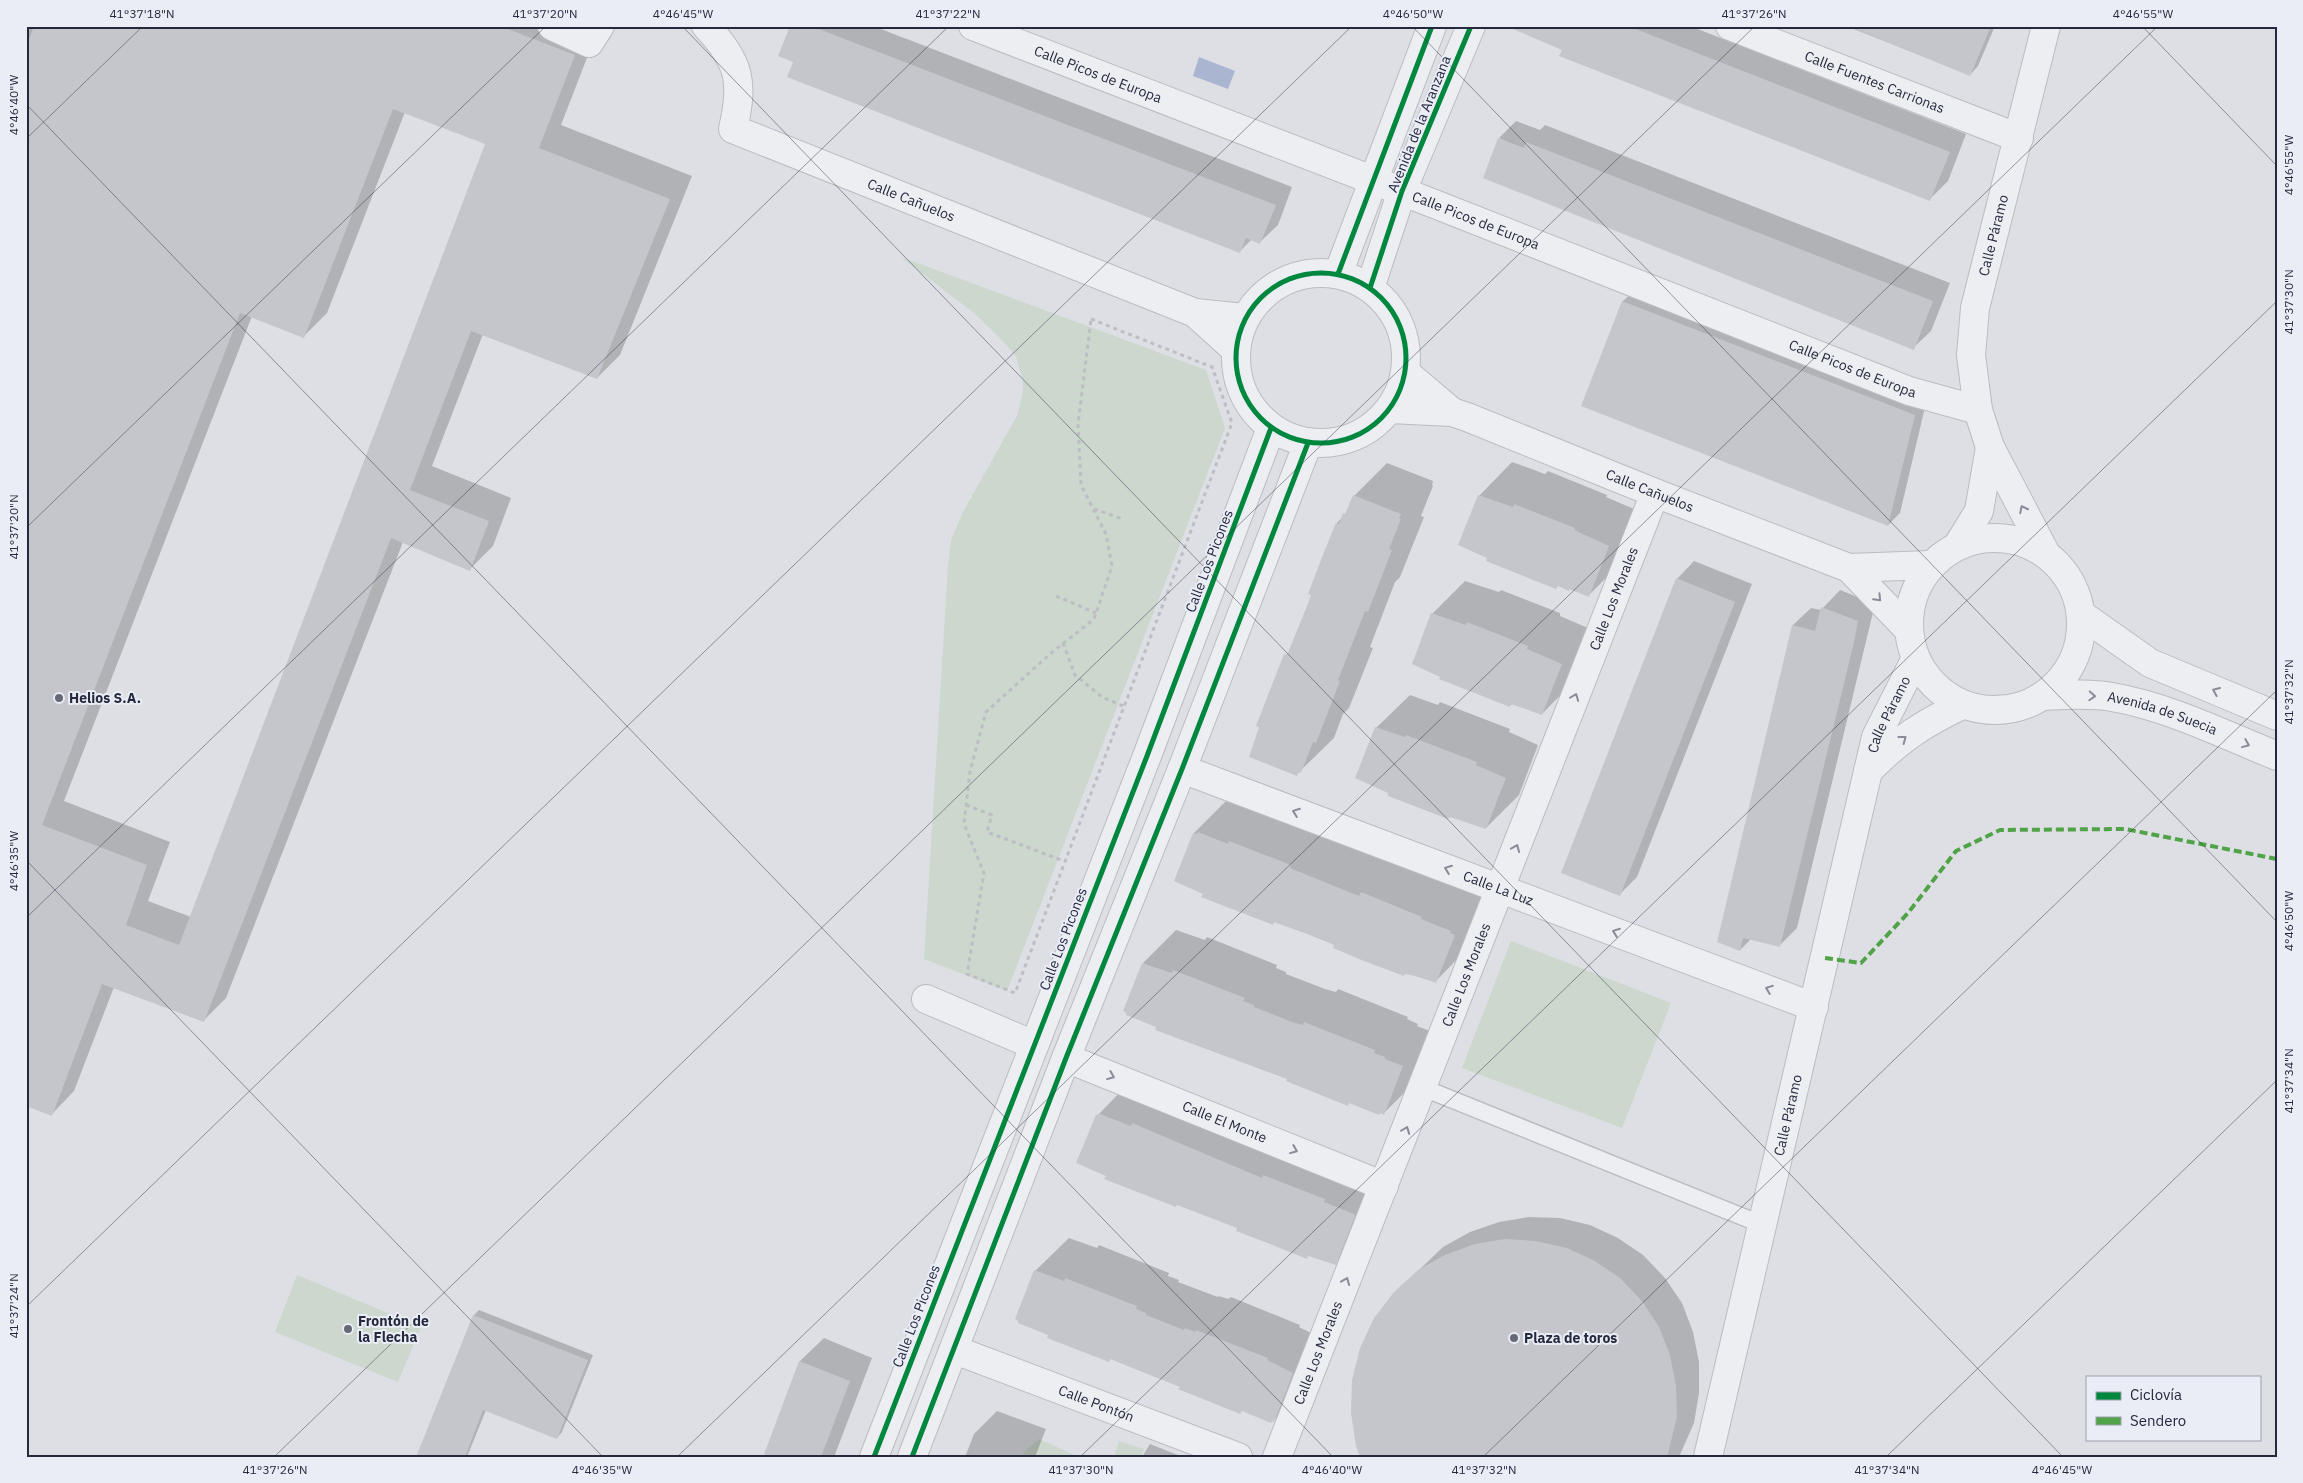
<svg xmlns="http://www.w3.org/2000/svg" width="2303" height="1483" font-family="'IBM Plex Sans',sans-serif">
<style>
.green{fill:#ccd7cd}
.water{fill:#aab5d2}
.shadow{fill:#0003;fill-rule:evenodd}
.building{fill:#c5c6cc;fill-rule:evenodd}
.lines{fill:none;stroke-linecap:round;stroke-linejoin:round}
.service-casing{stroke:#bbbcc2;stroke-width:19}
.minor-casing{stroke:#bbbcc2;stroke-width:30}
.tertiary-casing{stroke:#bbbcc2;stroke-width:30}
.path{stroke:#bdbec4;stroke-width:3;stroke-dasharray:4 4;stroke-linecap:butt}
.service{stroke:#edeef1;stroke-width:16}
.minor{stroke:#edeef1;stroke-width:28}
.tertiary{stroke:#edeef1;stroke-width:28}
.quiet{stroke:#50a346;stroke-width:4;stroke-dasharray:8 4;stroke-linecap:butt}
.cycleway-casing{stroke:#eaedf5;stroke-width:8}
.cycleway{stroke:#00873e;stroke-width:5}
.oneway{stroke:#888c98}
.ticks{fill:none;stroke:#24293e;stroke-width:1;stroke-opacity:0.45}
.poi-dot{fill:#656978;stroke:#eaedf5;stroke-width:2}
.labels{text-anchor:middle;dominant-baseline:central;stroke-width:4;stroke-linejoin:round;paint-order:stroke}
.street-label{font-size:14px;fill:#24293e;stroke:#eaedf5}
.poi-label{font-size:14px;font-weight:bold;fill:#24293e;stroke:#eaedf5;text-anchor:start}
.neatline{fill:none;stroke:#24293e;stroke-width:2}
.ticks-label{font-size:12px;text-anchor:middle;fill:#24293e}
</style>
<rect width="100%" height="100%" fill="#dedfe4"/>
<path class="green" d="M 901,257 L 1206,370 L 1225,428 L 1007,991 L 924,959 L 948,566 L 951,540 L 963,512 L 1018,414 L 1023,390 L 1023,381 L 1016,356 L 1000,338 L 974,313 Z
M 1511,941 L 1671,1003 L 1622,1128 L 1462,1068 Z
M 297,1275 L 421,1327 L 398,1382 L 275,1332 Z
M 1039,1439 L 1079,1457 L 1022,1457 L 1024,1452 Z
M 1119,1441 L 1144,1449 L 1141,1457 L 1114,1457 Z"/>
<path class="water" d="M 1199,57 L 1235,71 L 1228,89 L 1193,76 Z"/>
<path class="shadow" d="M 26,26 L 582,26 L 597,32 L 561,125 L 692,176 L 620,355 L 597,378 L 483,334 L 432,466 L 511,498 L 493,546 L 470,569 L 403,542 L 226,998 L 203,1021 L 114,987 L 74,1091 L 51,1115 L 26,1105 ZM 405,112 L 487,143 L 191,917 L 148,901 L 170,842 L 64,801 L 252,316 L 303,337 L 327,313 Z
M 791,26 L 873,26 L 1292,187 L 1278,225 L 1260,242 L 1252,239 L 1239,252 L 795,61 Z
M 1543,26 L 1690,26 L 1966,134 L 1948,181 L 1930,199 L 1563,49 Z
M 1846,26 L 1995,26 L 1978,66 L 1970,75 Z
M 1516,121 L 1540,130 L 1545,125 L 1950,283 L 1931,331 L 1913,348 L 1499,138 Z
M 1635,290 L 1926,403 L 1900,513 L 1888,525 L 1583,405 L 1623,301 Z
M 1512,462 L 1545,474 L 1548,471 L 1607,495 L 1606,497 L 1641,512 L 1622,562 L 1589,595 L 1488,558 L 1479,496 Z
M 1387,463 L 1433,481 L 1432,485 L 1433,486 L 1421,516 L 1424,517 L 1400,577 L 1395,582 L 1370,647 L 1373,648 L 1349,708 L 1343,714 L 1334,738 L 1297,774 L 1286,655 L 1291,650 L 1309,607 L 1326,553 L 1337,523 L 1348,511 L 1354,496 Z
M 1694,561 L 1752,584 L 1637,877 L 1620,894 L 1677,579 Z
M 1465,581 L 1499,592 L 1501,590 L 1560,613 L 1560,616 L 1595,631 L 1575,680 L 1542,714 L 1512,704 L 1510,706 L 1432,614 Z
M 1840,590 L 1875,604 L 1797,928 L 1779,946 L 1751,939 L 1740,950 L 1718,941 L 1793,625 L 1811,608 L 1821,610 Z
M 1410,695 L 1438,705 L 1440,702 L 1510,729 L 1509,732 L 1538,745 L 1519,795 L 1486,828 L 1376,728 Z
M 1227,800 L 1455,883 L 1453,886 L 1484,898 L 1468,948 L 1435,982 L 1406,973 L 1275,921 L 1273,923 L 1205,893 L 1194,833 Z
M 1176,930 L 1205,940 L 1207,937 L 1277,965 L 1276,968 L 1286,972 L 1286,974 L 1325,989 L 1336,992 L 1338,989 L 1408,1017 L 1407,1019 L 1418,1024 L 1417,1026 L 1435,1033 L 1417,1080 L 1384,1113 L 1289,1078 L 1143,963 Z
M 1130,1082 L 1387,1181 L 1369,1230 L 1335,1263 L 1107,1176 L 1097,1116 Z
M 1529,1217 L 1560,1218 L 1590,1225 L 1618,1238 L 1643,1255 L 1665,1278 L 1682,1303 L 1693,1332 L 1699,1362 L 1699,1393 L 1694,1423 L 1679,1457 L 1361,1457 L 1395,1293 L 1443,1247 L 1470,1232 L 1499,1222 Z
M 1069,1238 L 1097,1248 L 1099,1245 L 1169,1273 L 1168,1276 L 1179,1280 L 1178,1282 L 1218,1297 L 1219,1296 L 1228,1299 L 1231,1297 L 1300,1325 L 1299,1327 L 1325,1340 L 1307,1387 L 1274,1420 L 1181,1386 L 1035,1271 Z
M 479,1310 L 593,1355 L 562,1432 L 557,1438 L 486,1410 L 467,1457 L 418,1457 L 474,1315 Z
M 824,1338 L 872,1358 L 834,1457 L 764,1457 L 800,1361 Z
M 997,1411 L 1046,1429 L 1035,1457 L 965,1457 L 974,1434 Z
M 1150,1444 L 1183,1457 L 1142,1457 Z"/>
<path class="building" d="M 34,26 L 500,26 L 575,55 L 539,148 L 670,199 L 597,379 L 471,331 L 410,490 L 489,521 L 470,571 L 391,538 L 204,1022 L 102,984 L 52,1116 L 26,1106 L 26,48 ZM 393,109 L 485,144 L 179,945 L 126,925 L 147,865 L 42,825 L 240,313 L 304,338 Z
M 790,26 L 811,26 L 1276,205 L 1260,244 L 1246,238 L 1240,253 L 787,77 L 793,62 L 778,56 Z
M 1506,26 L 1628,26 L 1950,152 L 1930,201 L 1559,56 L 1562,50 Z
M 1848,26 L 1991,26 L 1970,76 Z
M 1498,138 L 1524,148 L 1526,142 L 1933,301 L 1914,350 L 1483,178 Z
M 1622,301 L 1915,415 L 1888,526 L 1581,406 Z
M 1353,495 L 1401,514 L 1399,518 L 1401,519 L 1389,549 L 1392,550 L 1368,612 L 1365,611 L 1338,680 L 1340,681 L 1316,743 L 1313,742 L 1301,773 L 1299,772 L 1297,776 L 1249,757 L 1259,727 L 1256,726 L 1284,654 L 1287,655 L 1307,606 L 1311,595 L 1308,594 L 1324,552 L 1336,523 L 1339,524 L 1343,513 L 1345,514 Z
M 1478,495 L 1513,507 L 1514,504 L 1575,528 L 1574,530 L 1609,546 L 1589,597 L 1569,589 L 1569,591 L 1558,586 L 1556,589 L 1486,561 L 1487,558 L 1458,545 Z
M 1676,578 L 1735,602 L 1620,896 L 1561,873 Z
M 1821,607 L 1858,621 L 1854,642 L 1780,947 L 1743,938 L 1740,951 L 1717,942 L 1792,625 L 1815,631 Z
M 1431,613 L 1466,625 L 1467,622 L 1528,646 L 1527,649 L 1562,664 L 1542,715 L 1511,704 L 1510,707 L 1439,679 L 1440,677 L 1412,664 Z
M 1375,727 L 1405,737 L 1406,735 L 1477,762 L 1476,765 L 1506,778 L 1486,829 L 1450,817 L 1448,819 L 1388,796 L 1388,793 L 1355,778 Z
M 1198,832 L 1228,844 L 1229,841 L 1291,865 L 1290,868 L 1359,896 L 1361,892 L 1422,917 L 1421,919 L 1451,931 L 1450,933 L 1455,935 L 1436,983 L 1417,976 L 1405,974 L 1404,976 L 1364,961 L 1333,948 L 1334,945 L 1324,940 L 1274,922 L 1273,925 L 1201,897 L 1203,894 L 1174,881 L 1193,833 L 1197,834 Z
M 1142,963 L 1172,973 L 1173,970 L 1245,998 L 1243,1001 L 1254,1005 L 1254,1007 L 1292,1022 L 1303,1025 L 1304,1022 L 1375,1050 L 1374,1053 L 1385,1057 L 1385,1059 L 1403,1066 L 1384,1115 L 1380,1113 L 1379,1115 L 1349,1103 L 1348,1106 L 1286,1081 L 1287,1079 L 1155,1030 L 1156,1027 L 1126,1015 L 1126,1013 L 1123,1011 Z
M 1100,1114 L 1131,1126 L 1132,1123 L 1262,1178 L 1263,1175 L 1325,1199 L 1324,1202 L 1354,1214 L 1355,1216 L 1336,1265 L 1308,1256 L 1307,1259 L 1270,1244 L 1236,1231 L 1237,1228 L 1177,1205 L 1176,1207 L 1104,1179 L 1106,1176 L 1076,1163 L 1096,1115 Z
M 1505,1239 L 1536,1241 L 1567,1248 L 1595,1261 L 1620,1278 L 1642,1301 L 1659,1327 L 1670,1355 L 1676,1386 L 1677,1417 L 1667,1457 L 1360,1457 L 1356,1446 L 1351,1413 L 1352,1380 L 1360,1348 L 1374,1318 L 1394,1292 L 1418,1270 L 1445,1255 L 1475,1244 Z
M 1034,1270 L 1064,1281 L 1065,1278 L 1137,1306 L 1136,1309 L 1146,1313 L 1146,1315 L 1184,1330 L 1185,1328 L 1195,1332 L 1196,1330 L 1268,1358 L 1267,1360 L 1293,1373 L 1274,1422 L 1272,1421 L 1271,1423 L 1242,1411 L 1240,1414 L 1178,1389 L 1180,1387 L 1110,1359 L 1109,1362 L 1047,1338 L 1048,1335 L 1018,1323 L 1018,1321 L 1015,1319 Z
M 473,1315 L 588,1360 L 557,1439 L 483,1410 L 465,1457 L 416,1457 Z
M 799,1361 L 850,1381 L 821,1457 L 763,1457 Z"/>
<g class="lines">
<g class="service-casing">
<path id="service" d="M 1421,1087 L 1763,1225"/>
</g>
<g class="minor-casing">
<g id="minor">
<path d="M 552,26 L 589,43 L 600,26"/>
<path id="s1" d="M 706,26 C 740,62 744,82 733,129 L 1195,313 L 1245,318"/>
<path id="s2" d="M 973,26 L 1432,203 L 1909,391 L 1978,410"/>
<path id="s3" d="M 1730,26 L 2019,138"/>
<path d="M 1195,313 L 1236,350"/>
<path d="M 1958,545 L 1979,511 L 1990,447"/>
<path id="s4" d="M 2045,552 L 1990,447 L 1978,410 L 1971,355 L 1975,308 L 2046,26"/>
<path id="s5" d="M 1182,769 L 1814,1007"/>
<path d="M 1868,771 C 1901,738 1921,725 1962,705"/>
<path d="M 926,999 L 1034,1045"/>
<path id="s6" d="M 1066,1058 L 1384,1186"/>
<path id="s7" d="M 955,1350 L 1238,1457"/>
<path d="M 874,1457 L 1147,756 L 1271,428"/>
<path d="M 912,1457 L 1066,1058 L 1182,769 L 1308,443"/>
<path id="s8" d="M 1277,1457 L 1655,493"/>
<path id="s9" d="M 1708,1457 L 1876,737 L 1915,660"/>
</g>
</g>
<g class="tertiary-casing">
<g id="tertiary">
<circle cx="1321" cy="358" r="85"/>
<path d="M 1338,274 L 1432,26"/>
<path d="M 1370,288 L 1402,191 L 1471,26"/>
<path d="M 1406,373 L 1452,412"/>
<path id="s10" d="M 1390,409 L 1452,412 L 1467,417 L 1655,493 L 1849,568 L 1930,565"/>
<circle cx="1995" cy="624" r="86"/>
<path d="M 1849,568 L 1907,628"/>
<path d="M 2082,615 L 2150,663 L 2277,716"/>
<path id="s11" d="M 2043,696 C 2065,695 2089,693 2112,697 C 2169,707 2223,734 2277,756"/>
</g>
</g>
<path class="path" d="M 1091,319 L 1212,367 L 1232,423 L 1015,993 L 967,974 L 984,873 L 964,824 L 970,771 L 986,712 L 1050,654 L 1094,619 L 1112,566 L 1106,534 L 1081,485 L 1078,424 Z
M 1094,509 L 1123,519
M 1056,596 L 1096,613
M 1063,643 L 1075,675 L 1102,697 L 1123,706
M 966,805 L 992,815 L 987,832 L 1064,861"/>
<use href="#service" class="service"/>
<use href="#minor" class="minor"/>
<use href="#tertiary" class="tertiary"/>
<path class="quiet" d="M 1825,958 L 1861,963 L 1908,913 L 1956,851 L 2000,830 L 2125,829 L 2277,859"/>
<g class="cycleway-casing">
<path id="cycleway" d="M1236 358a85 85 0 1 1 170 0a85 85 0 1 1-170 0Z
M 1338,274 L 1432,26
M 1370,288 L 1402,191 L 1471,26
M 874,1457 L 1147,756 L 1271,428
M 912,1457 L 1066,1058 L 1182,769 L 1308,443"/>
</g>
<use href="#cycleway" class="cycleway"/>
</g>
<defs><path id="oneway-chevron" d="M-2-3.5L2.5 0L-2 3.5" fill="none" stroke-width="1.6" stroke-linecap="round" stroke-linejoin="round" transform="scale(1.25)"/></defs>
<g class="oneway">
<use href="#oneway-chevron" transform="translate(2023 509) rotate(-117)"/>
<use href="#oneway-chevron" transform="translate(1878 598) rotate(46)"/>
<use href="#oneway-chevron" transform="translate(2216 691) rotate(-157)"/>
<use href="#oneway-chevron" transform="translate(2092 696) rotate(3)"/>
<use href="#oneway-chevron" transform="translate(1575 697) rotate(-69)"/>
<use href="#oneway-chevron" transform="translate(1903 739) rotate(-37)"/>
<use href="#oneway-chevron" transform="translate(2246 744) rotate(22)"/>
<use href="#oneway-chevron" transform="translate(1296 812) rotate(-159)"/>
<use href="#oneway-chevron" transform="translate(1516 848) rotate(-68)"/>
<use href="#oneway-chevron" transform="translate(1448 869) rotate(-159)"/>
<use href="#oneway-chevron" transform="translate(1616 932) rotate(-159)"/>
<use href="#oneway-chevron" transform="translate(1769 989) rotate(-159)"/>
<use href="#oneway-chevron" transform="translate(1111 1076) rotate(22)"/>
<use href="#oneway-chevron" transform="translate(1406 1130) rotate(-69)"/>
<use href="#oneway-chevron" transform="translate(1294 1150) rotate(22)"/>
<use href="#oneway-chevron" transform="translate(1346 1281) rotate(-68)"/>
</g>
<path class="ticks" d="M 682,26 L 2063,1457M 1412,26 L 2277,922M 2142,26 L 2277,166M 26,104 L 1333,1457M 26,139 L 143,26M 26,528 L 546,26M 26,860 L 603,1457M 26,918 L 949,26M 26,1307 L 1352,26M 274,1457 L 1755,26M 677,1457 L 2158,26M 1080,1457 L 2277,301M 1483,1457 L 2277,690M 1886,1457 L 2277,1080"/>
<g class="poi-dot">
<circle cx="59" cy="698" r="5"/>
<circle cx="348" cy="1329" r="5"/>
<circle cx="1514" cy="1338" r="5"/>
</g>
<g class="labels">
<g class="street-label">
<text stroke="none"><textPath href="#s2" startOffset="134">Calle Picos de Europa</textPath></text>
<text stroke="none"><textPath href="#s3" startOffset="155">Calle Fuentes Carrionas</textPath></text>
<text transform="translate(1419 124) rotate(-68)">Avenida de la Aranzana</text>
<text stroke="none"><textPath href="#s1" startOffset="305">Calle Cañuelos</textPath></text>
<text stroke="none"><textPath href="#s2" startOffset="539">Calle Picos de Europa</textPath></text>
<text stroke="none"><textPath href="#s4" startOffset="335">Calle Páramo</textPath></text>
<text stroke="none"><textPath href="#s2" startOffset="944">Calle Picos de Europa</textPath></text>
<text stroke="none"><textPath href="#s10" startOffset="275">Calle Cañuelos</textPath></text>
<text transform="translate(1209 561) rotate(-69)">Calle Los Picones</text>
<text stroke="none"><textPath href="#s8" startOffset="922">Calle Los Morales</textPath></text>
<text stroke="none"><textPath href="#s11" startOffset="122">Avenida de Suecia</textPath></text>
<text stroke="none"><textPath href="#s9" startOffset="765">Calle Páramo</textPath></text>
<text stroke="none"><textPath href="#s5" startOffset="338">Calle La Luz</textPath></text>
<text transform="translate(1063 939) rotate(-69)">Calle Los Picones</text>
<text stroke="none"><textPath href="#s8" startOffset="518">Calle Los Morales</textPath></text>
<text stroke="none"><textPath href="#s9" startOffset="351">Calle Páramo</textPath></text>
<text stroke="none"><textPath href="#s6" startOffset="171">Calle El Monte</textPath></text>
<text transform="translate(916 1316) rotate(-69)">Calle Los Picones</text>
<text stroke="none"><textPath href="#s8" startOffset="112">Calle Los Morales</textPath></text>
<text stroke="none"><textPath href="#s7" startOffset="151">Calle Pontón</textPath></text>
</g>
<g class="poi-label">
<text x="69" y="698">Helios S.A.</text>
<text x="358" y="1321">Frontón de<tspan x="358" dy="16">la Flecha</tspan></text>
<text x="1524" y="1338">Plaza de toros</text>
</g>
</g>
<rect width="2303" height="1483" fill="none" stroke="#eaedf5" stroke-width="55"/>
<rect x="2086" y="1376" width="175" height="65" fill="#eaedf5" stroke="#9b9fac"/>
<rect x="2096" y="1392" width="25" height="8" fill="#00873e" stroke="#9b9fac"/>
<text x="2130" y="1400" font-size="15" fill="#24293e">Ciclovía</text>
<rect x="2096" y="1417" width="25" height="8" fill="#50a346" stroke="#9b9fac"/>
<text x="2130" y="1426" font-size="15" fill="#24293e">Sendero</text>
<rect x="28" y="28" width="2248" height="1428" class="neatline"/>
<g class="ticks-label">
<text x="142" y="18">41°37'18"N</text>
<text x="545" y="18">41°37'20"N</text>
<text x="683" y="18">4°46'45"W</text>
<text x="948" y="18">41°37'22"N</text>
<text x="1413" y="18">4°46'50"W</text>
<text x="1754" y="18">41°37'26"N</text>
<text x="2143" y="18">4°46'55"W</text>
<text transform="translate(14 105) rotate(-90)" y="4">4°46'40"W</text>
<text transform="translate(2289 165) rotate(-90)" y="4">4°46'55"W</text>
<text transform="translate(2289 302) rotate(-90)" y="4">41°37'30"N</text>
<text transform="translate(14 527) rotate(-90)" y="4">41°37'20"N</text>
<text transform="translate(2289 692) rotate(-90)" y="4">41°37'32"N</text>
<text transform="translate(14 861) rotate(-90)" y="4">4°46'35"W</text>
<text transform="translate(2289 921) rotate(-90)" y="4">4°46'50"W</text>
<text transform="translate(2289 1081) rotate(-90)" y="4">41°37'34"N</text>
<text transform="translate(14 1306) rotate(-90)" y="4">41°37'24"N</text>
<text x="275" y="1474">41°37'26"N</text>
<text x="602" y="1474">4°46'35"W</text>
<text x="1081" y="1474">41°37'30"N</text>
<text x="1332" y="1474">4°46'40"W</text>
<text x="1484" y="1474">41°37'32"N</text>
<text x="1887" y="1474">41°37'34"N</text>
<text x="2062" y="1474">4°46'45"W</text>
</g>
</svg>
